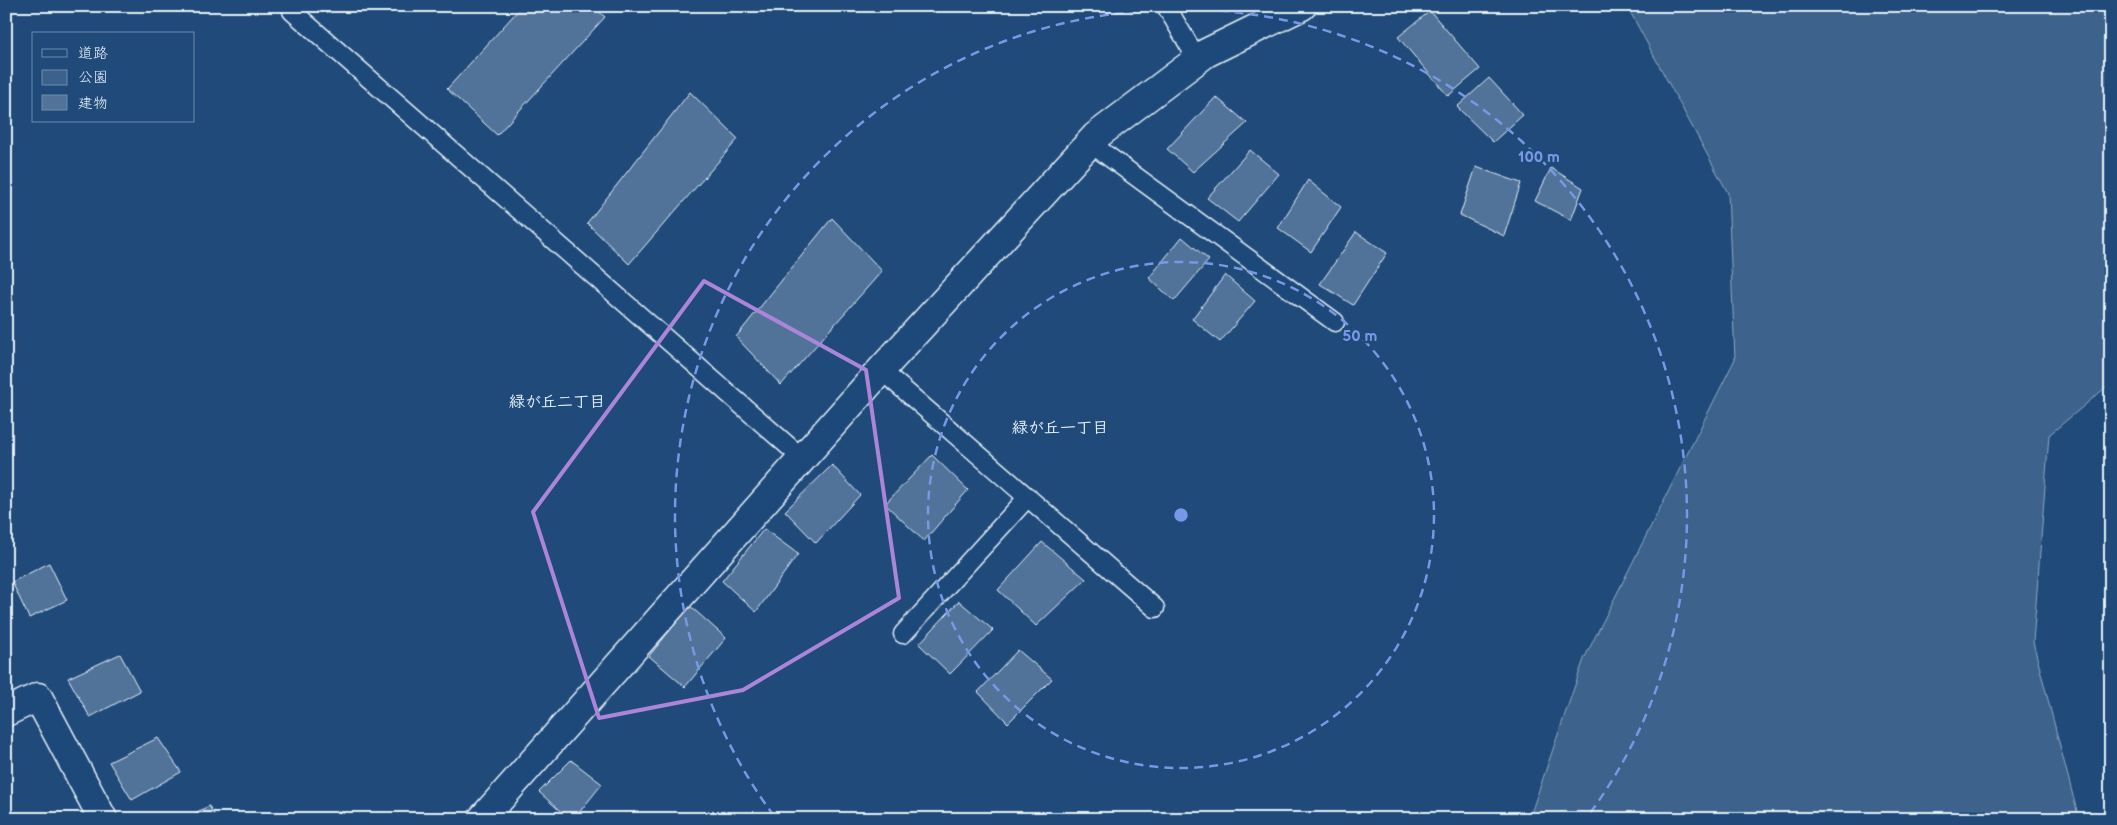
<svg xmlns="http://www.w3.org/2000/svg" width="2117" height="825" font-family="'Balsamiq Sans','Klee One',sans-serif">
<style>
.green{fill:#3c628c;stroke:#92aac2}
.building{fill:#517399;stroke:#e8f1f8}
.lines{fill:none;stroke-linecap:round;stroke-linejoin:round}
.service-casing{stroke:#e8f1f8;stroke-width:21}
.minor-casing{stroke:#e8f1f8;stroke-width:31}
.tertiary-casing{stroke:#e8f1f8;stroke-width:31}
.service{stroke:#1f4a7a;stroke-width:18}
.minor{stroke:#1f4a7a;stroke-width:28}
.tertiary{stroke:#1f4a7a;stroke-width:28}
.marked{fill:none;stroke:#ac85d9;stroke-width:4;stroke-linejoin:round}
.ring{fill:none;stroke:#7897e6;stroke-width:2.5;stroke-dasharray:9 6}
.labels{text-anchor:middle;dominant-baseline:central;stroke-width:5;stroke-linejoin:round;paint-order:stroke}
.neighbourhood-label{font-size:16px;font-weight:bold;fill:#e8f1f8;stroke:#1f4a7a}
.centre{fill:#7897e6;stroke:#1f4a7a;stroke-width:2.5}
.ring-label{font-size:15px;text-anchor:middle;font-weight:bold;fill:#7897e6;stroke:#1f4a7a;stroke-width:5;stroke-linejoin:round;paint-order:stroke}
</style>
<rect width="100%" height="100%" fill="#1f4a7a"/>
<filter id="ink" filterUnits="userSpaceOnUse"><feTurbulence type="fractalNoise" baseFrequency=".02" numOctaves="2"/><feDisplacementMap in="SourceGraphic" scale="10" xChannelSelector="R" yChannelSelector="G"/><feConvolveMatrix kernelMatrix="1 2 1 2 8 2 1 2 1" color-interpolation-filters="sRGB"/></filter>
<g filter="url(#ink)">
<path class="green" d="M 1627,6 L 2111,6 L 2111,383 L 2049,435 L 2033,642 L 2079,819 L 1529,819 L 1584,659 L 1735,359 L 1728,193 Z"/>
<path class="building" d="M 522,6 L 593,6 L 605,17 L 497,135 L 447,89 Z
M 1430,11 L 1480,69 L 1448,96 L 1398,37 Z
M 1489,78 L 1523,115 L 1493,142 L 1457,107 Z
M 690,92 L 738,139 L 629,264 L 587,223 Z
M 1216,97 L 1247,123 L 1193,172 L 1167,149 Z
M 1250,150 L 1279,174 L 1238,222 L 1207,198 Z
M 1476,167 L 1521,183 L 1504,236 L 1460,215 Z
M 1551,168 L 1583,188 L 1571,220 L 1535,201 Z
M 1308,180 L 1341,207 L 1311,252 L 1278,228 Z
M 832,218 L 882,271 L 781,385 L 736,337 Z
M 1356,232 L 1387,253 L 1353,305 L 1320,284 Z
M 1182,237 L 1209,260 L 1174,301 L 1149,278 Z
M 1225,275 L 1255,301 L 1220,342 L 1192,319 Z
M 932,455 L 968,490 L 924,541 L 885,504 Z
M 832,465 L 860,495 L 816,543 L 785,511 Z
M 764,529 L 798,554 L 756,612 L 722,581 Z
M 1042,542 L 1086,579 L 1036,626 L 998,590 Z
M 49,563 L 67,600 L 29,618 L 12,582 Z
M 959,601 L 993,630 L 950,674 L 919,644 Z
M 690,606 L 726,638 L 685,687 L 649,656 Z
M 1018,650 L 1052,679 L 1008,723 L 978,692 Z
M 120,654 L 140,691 L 90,717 L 68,678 Z
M 158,738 L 181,772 L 132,800 L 109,762 Z
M 571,760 L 602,784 L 574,819 L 569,819 L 539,792 Z
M 209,806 L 217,819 L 183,819 Z"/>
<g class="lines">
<g class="service-casing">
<path id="service" d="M 1166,6 L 1197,59
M 292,11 L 802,458
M 1090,143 L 1335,322
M 881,370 L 1155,608
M 903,634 L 1028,497"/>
</g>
<g class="minor-casing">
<path id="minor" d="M 6,712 L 38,697 L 103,819"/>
</g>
<g class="tertiary-casing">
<path id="tertiary" d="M 482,819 L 881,370 L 1096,136 L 1206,53 L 1302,6"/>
</g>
<use href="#service" class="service"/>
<use href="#minor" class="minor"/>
<use href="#tertiary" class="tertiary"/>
</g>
</g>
<path class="marked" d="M 704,281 L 866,370 L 899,598 L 743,690 L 599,718 L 533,512 Z"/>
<g class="ring">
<circle cx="1181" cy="515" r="253"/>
<path d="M774 816A506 506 0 1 1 1588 816"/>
</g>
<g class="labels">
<g class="neighbourhood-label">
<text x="557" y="402">緑が丘二丁目</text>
<text x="1060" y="428">緑が丘一丁目</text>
</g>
</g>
<circle cx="1181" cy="515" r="8" class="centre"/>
<g class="ring-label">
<text x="1539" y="162">100 m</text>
<text x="1360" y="341">50 m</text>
</g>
<rect width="2117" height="825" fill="none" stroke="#1f4a7a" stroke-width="25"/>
<rect x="12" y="12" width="2092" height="800" fill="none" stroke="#e8f1f8" stroke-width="2" filter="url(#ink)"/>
<rect x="32" y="32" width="162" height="90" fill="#1f4a7a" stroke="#6f8dac"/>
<rect x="42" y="49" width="25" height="8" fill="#1f4a7a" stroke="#6f8dac"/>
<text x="78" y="58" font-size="15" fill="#e8f1f8">道路</text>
<rect x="42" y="70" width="25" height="15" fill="#3c628c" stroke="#6f8dac"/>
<text x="78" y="82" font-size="15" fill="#e8f1f8">公園</text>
<rect x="42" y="95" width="25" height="15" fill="#517399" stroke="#6f8dac"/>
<text x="78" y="108" font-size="15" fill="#e8f1f8">建物</text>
</svg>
